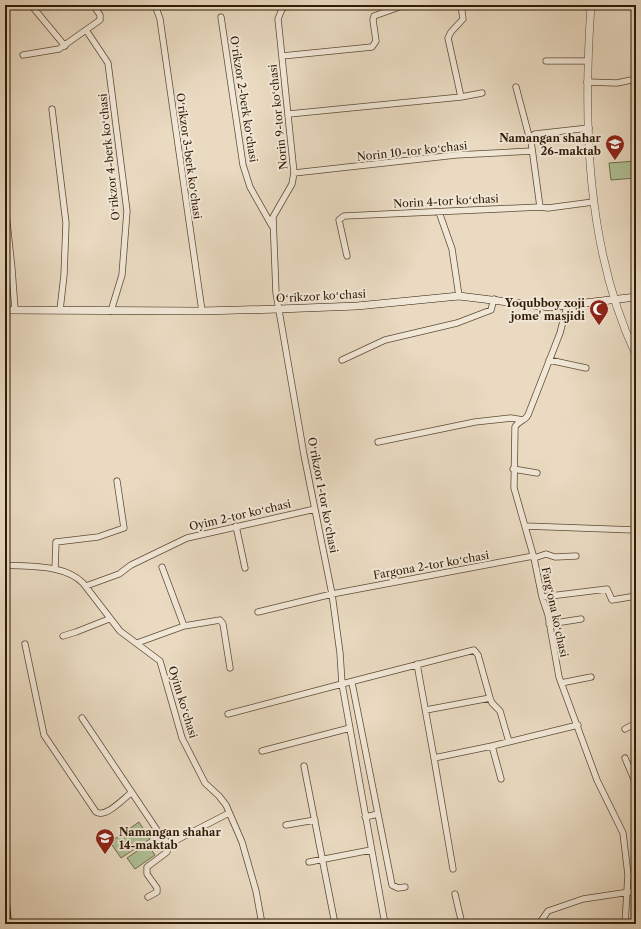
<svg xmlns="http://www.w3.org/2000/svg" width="641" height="929" font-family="'Libre Caslon Text',serif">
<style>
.green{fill:#b0c197;stroke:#706e4e}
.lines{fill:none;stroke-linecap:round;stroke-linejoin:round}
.minor-casing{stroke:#5e4b35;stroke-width:7}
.tertiary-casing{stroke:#5e4b35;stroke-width:8}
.secondary-casing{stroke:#2f1b06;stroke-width:8}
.primary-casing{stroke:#2f1b06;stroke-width:10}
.minor{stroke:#f1e7d7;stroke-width:5.5}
.tertiary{stroke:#f1e7d7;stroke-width:7}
.secondary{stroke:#f1e7d7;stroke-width:7}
.primary{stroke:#e4bd80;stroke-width:8}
.labels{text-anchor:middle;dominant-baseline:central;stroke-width:4;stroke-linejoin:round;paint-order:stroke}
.street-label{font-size:11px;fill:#2f1b06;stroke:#f1e7d7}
.poi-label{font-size:11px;font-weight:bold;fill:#2f1b06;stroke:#f1e7d7;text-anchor:end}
</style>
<rect width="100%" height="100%" fill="#e9dac1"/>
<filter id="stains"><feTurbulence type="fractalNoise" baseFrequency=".005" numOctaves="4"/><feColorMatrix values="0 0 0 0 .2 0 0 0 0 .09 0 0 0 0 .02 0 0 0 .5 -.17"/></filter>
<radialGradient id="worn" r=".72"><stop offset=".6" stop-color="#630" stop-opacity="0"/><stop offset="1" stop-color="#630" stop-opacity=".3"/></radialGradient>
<path class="green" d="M 636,161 L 636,178 L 611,180 L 609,163 Z
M 139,822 L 150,839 L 121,858 L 110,842 Z
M 147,844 L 155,855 L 135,869 L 127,858 Z"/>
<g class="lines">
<g class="minor-casing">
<path id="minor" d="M 31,5 L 65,46
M 155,5 L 160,19 L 202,311
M 287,5 L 282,9 L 278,19 L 294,173 L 292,184 L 273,217 L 276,293 L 304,455 L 332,594 L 340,653 L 342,684 L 474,650 L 478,655 L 490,698 L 492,703 L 500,711 L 509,742
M 221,17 L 243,165 L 250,187 L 272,226
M 86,30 L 108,63 L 127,211 L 122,275 L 111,311
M 23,55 L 59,49 L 100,20 L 100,15 L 93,5
M 282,56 L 372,47 L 376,41 L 373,20 L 374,16 L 405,5
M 546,61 L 587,61
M 635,79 L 636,57
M 587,82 L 617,83 L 636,79
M 516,87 L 530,140
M 461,97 L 448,38 L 451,32 L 463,19 L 461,5
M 52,109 L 66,223 L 64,275 L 60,310
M 289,114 L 461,97 L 482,93
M 294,173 L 456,155 L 532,151
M 5,204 L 12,269 L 15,310
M 540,207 L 531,141 L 532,136 L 535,134 L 589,128
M 439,212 L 452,249 L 459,296
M 347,256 L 339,220 L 344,216 L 540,207 L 548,208 L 593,202
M 567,306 L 560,333 L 528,415 C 525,421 518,421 515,427 L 514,488 L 534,558 L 542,597 L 548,615 L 559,677 L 597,780 L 623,833 L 628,875 L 625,924
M 342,360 L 385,340 L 457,323 L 491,310 L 494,299
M 549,360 L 586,368
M 378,442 L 475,422 L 511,418 L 523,420
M 636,448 L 636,470
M 513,469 L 537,473
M 236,526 L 245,568
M 525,526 L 635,530 L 636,520
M 534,558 L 546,554 L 555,557 L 576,556
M 5,565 C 30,567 64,564 83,583 L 120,631 L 160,661 L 182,738 L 205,783 L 219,796 L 226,805 L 242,842 L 256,891 L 262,924
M 162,567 L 184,626
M 55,569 L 56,542 L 98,537 L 124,528 L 117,481
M 86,586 L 119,574 L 131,565 L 187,538 L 315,509
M 542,597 L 607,589 L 612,600 L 636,596
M 258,612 L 332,594 L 533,556
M 549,624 L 581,619
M 63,636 L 76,632 L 109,619
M 137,643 L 184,626 L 220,620 L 223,624 L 230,668
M 25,644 L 44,735 L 96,812 C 106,818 123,799 131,793
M 417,664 L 434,758 L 492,746
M 352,683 L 378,814 L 365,817
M 561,683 L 591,677
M 426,710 L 490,698
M 228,714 L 342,684 L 385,924
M 82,718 L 159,833 L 169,844 L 229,813
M 625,729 L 636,723
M 262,751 L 350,728
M 434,758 L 453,869
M 625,758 L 636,784
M 304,766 L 335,924
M 501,779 L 492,746 L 578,725
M 378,814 L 392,885 L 398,888 L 405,887
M 286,825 L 315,820
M 309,862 L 371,850
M 455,894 L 462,924
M 148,897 L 157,892 L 157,888 L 147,874 L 147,867 L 167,852 L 169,844
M 539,924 L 548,911 L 583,899 L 636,891"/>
</g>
<g class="tertiary-casing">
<path id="tertiary" d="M 591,5 C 583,120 586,249 636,355"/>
</g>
<g class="secondary-casing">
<path id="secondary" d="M 5,310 L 202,311 L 279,309 L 357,306 L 459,296 L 550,307 L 636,297"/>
</g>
<g class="primary-casing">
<path id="primary" d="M 5,904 L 7,924"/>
</g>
<use href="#minor" class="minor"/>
<use href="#tertiary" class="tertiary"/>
<use href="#secondary" class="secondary"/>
<use href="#primary" class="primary"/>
</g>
<defs>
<g id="school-pin" transform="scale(1)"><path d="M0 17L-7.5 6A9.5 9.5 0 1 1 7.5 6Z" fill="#8f2418" stroke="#f1e7d7"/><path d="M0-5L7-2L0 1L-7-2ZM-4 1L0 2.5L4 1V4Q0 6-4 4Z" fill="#fff"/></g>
<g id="mosque-pin" transform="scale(1)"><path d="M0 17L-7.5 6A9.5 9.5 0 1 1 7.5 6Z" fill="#8f2418" stroke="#f1e7d7"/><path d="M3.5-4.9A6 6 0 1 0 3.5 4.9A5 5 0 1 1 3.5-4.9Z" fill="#fff"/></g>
</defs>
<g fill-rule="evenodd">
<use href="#school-pin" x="615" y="144"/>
<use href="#mosque-pin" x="599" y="309"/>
<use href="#school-pin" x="105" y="838"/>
</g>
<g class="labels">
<g class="street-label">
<text transform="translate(244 99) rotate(81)">Oʻrikzor 2-berk koʻchasi</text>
<text transform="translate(278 117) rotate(-96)">Norin 9-tor koʻchasi</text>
<text transform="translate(412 151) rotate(-6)">Norin 10-tor koʻchasi</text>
<text transform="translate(189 156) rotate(82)">Oʻrikzor 3-berk koʻchasi</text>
<text transform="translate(109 157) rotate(-96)">Oʻrikzor 4-berk koʻchasi</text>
<text transform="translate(446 201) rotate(-3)">Norin 4-tor koʻchasi</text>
<text transform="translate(321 296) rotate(-3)">Oʻrikzor koʻchasi</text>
<text transform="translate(323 495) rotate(79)">Oʻrikzor 1-tor koʻchasi</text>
<text transform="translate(240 515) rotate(-13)">Oyim 2-tor koʻchasi</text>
<text transform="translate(431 565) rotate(-10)">Fargona 2-tor koʻchasi</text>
<text transform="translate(555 612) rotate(78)">Fargʻona koʻchasi</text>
<text transform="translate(183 702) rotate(73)">Oyim koʻchasi</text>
</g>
<g class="poi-label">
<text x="601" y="138">Namangan shahar<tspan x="601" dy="13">26-maktab</tspan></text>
<text x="585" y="303">Yoqubboy xoji<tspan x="585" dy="13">jome' masjidi</tspan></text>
<text x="119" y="832" text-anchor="start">Namangan shahar<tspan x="119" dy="13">14-maktab</tspan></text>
</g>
</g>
<rect width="641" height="929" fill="none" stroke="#e9dac1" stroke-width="20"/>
<rect x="6" y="6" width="629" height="917" fill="none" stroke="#2f1b06" stroke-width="2"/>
<rect x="10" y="10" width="621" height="909" fill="none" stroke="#2f1b06"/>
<rect width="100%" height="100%" filter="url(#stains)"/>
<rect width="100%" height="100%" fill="url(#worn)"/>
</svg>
